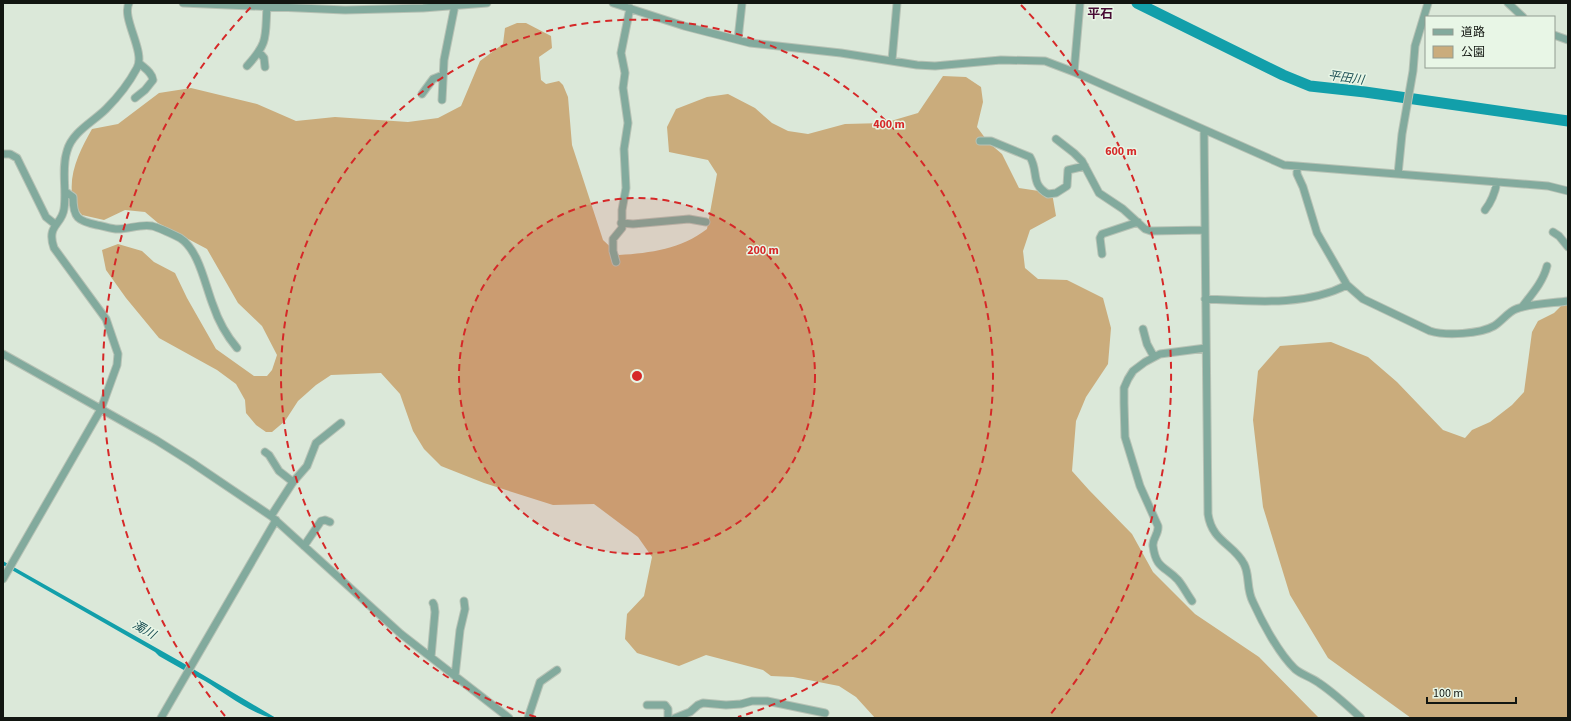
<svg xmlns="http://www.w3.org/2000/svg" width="1571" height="721" font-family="'Source Sans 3','Noto Sans JP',sans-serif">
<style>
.green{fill:#caac7c}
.water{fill:#129faa}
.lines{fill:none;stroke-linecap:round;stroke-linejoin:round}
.river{stroke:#129faa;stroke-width:11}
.minor-casing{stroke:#b7c2b5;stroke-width:9}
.minor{stroke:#82aa9d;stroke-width:7}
.ring{fill:none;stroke:#d62828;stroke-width:2;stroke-dasharray:7 5}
.labels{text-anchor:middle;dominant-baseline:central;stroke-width:3;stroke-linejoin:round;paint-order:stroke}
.water-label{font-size:12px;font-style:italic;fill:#1d5055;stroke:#e8f6e6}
.quarter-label{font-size:13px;font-weight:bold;fill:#480c34;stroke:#e8f6e6}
.centre{fill:#d62828;stroke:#e8f6e6;stroke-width:2}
.ring-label{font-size:12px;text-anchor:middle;font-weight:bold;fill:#d62828;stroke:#e8f6e6;stroke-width:3;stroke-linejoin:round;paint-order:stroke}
</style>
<rect width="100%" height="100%" fill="#dbe8d9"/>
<path class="green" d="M 517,23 L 526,23 L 551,36 L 552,48 L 539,57 L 541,80 L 546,84 L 559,81 L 563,85 L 568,97 L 572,145 L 603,240 L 619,255 C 651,253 681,249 707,229 L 717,174 L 708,160 L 669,152 L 667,127 L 676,109 L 707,97 L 728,94 L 755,108 L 772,123 L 788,131 L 808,134 L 845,124 L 884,123 L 918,113 L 943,76 L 966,77 L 981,87 L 983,102 L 977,127 L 988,142 L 1002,154 L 1019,188 L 1052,193 L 1056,216 L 1030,230 L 1023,251 L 1025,268 L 1038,279 L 1067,280 L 1103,298 L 1111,328 L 1108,364 L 1086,397 L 1076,421 L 1072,471 L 1089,490 L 1132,534 L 1153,572 L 1195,614 L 1259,657 L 1319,718 L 875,718 L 856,697 L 839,686 L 793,677 L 771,676 L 763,670 L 706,655 L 679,666 L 637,653 L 625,639 L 627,614 L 644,596 L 652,557 L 638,537 L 594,504 L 553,505 L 484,483 L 441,466 L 424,449 L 413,431 L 400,394 L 381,373 L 331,375 L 316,385 L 298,401 L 285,421 L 272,432 L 266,432 L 256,425 L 246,413 L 245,400 L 236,384 L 217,370 L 159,338 L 126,298 L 106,270 L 102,250 L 118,244 L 142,251 L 154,262 L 175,273 L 187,298 L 216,349 L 254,376 L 267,376 L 272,370 L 277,355 L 262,326 L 238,303 L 207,249 L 158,223 L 145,212 L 125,210 L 104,220 L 82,215 C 80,212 75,207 74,203 C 66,177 80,150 92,129 L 118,124 L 159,93 L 191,88 L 257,104 L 296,121 L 335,117 L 408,122 L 438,118 L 461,106 L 480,61 L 503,44 L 505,28 Z
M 1568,303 L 1568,718 L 1411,718 L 1328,658 L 1290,595 L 1263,507 L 1253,420 L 1258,371 L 1280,346 L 1331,342 L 1368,357 L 1397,382 L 1443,430 L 1465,438 L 1472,430 L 1490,422 L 1512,405 L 1524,392 L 1532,332 L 1538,321 L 1554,313 L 1563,304 Z"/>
<path class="water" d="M 3,561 L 183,663 L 276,718 C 257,718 222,691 205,681 C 190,673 174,665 159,656 L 155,652 L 3,565 Z"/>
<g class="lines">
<path class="river" d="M 1137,3 L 1283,75 L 1310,86 L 1365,92 L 1568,121"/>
<g class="minor-casing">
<path id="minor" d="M 183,3 L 345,10 L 423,8 L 487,3
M 613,3 L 684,26 L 750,43 L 841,53 L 917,65 L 935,66 L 1001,60 L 1045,61 L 1074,72 L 1284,165 L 1548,186 L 1568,191
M 1508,3 L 1523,17
M 1554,35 L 1568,40
M 738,39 L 742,3
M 259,52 L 264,58 L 265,67
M 892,60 L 897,3
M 247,66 C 269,42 265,37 267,6
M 1074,72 L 1080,3
M 422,94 L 433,79 L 443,75
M 135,98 L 145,90 L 153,80 C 152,72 144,68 139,63
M 442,100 L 444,60 L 455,5
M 1204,130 L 1208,514 C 1212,542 1234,544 1244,564 C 1250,575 1246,589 1253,602 C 1262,622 1279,654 1295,669 C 1302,675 1311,677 1319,683 C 1334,693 1348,706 1361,718
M 1056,139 L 1074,153 L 1082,161 L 1099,193 L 1123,209 L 1145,229 L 1151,231 L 1205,230
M 980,141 L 991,141 L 1030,157 C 1039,172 1030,184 1048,194 L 1056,193 L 1067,186 L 1068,170 L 1085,166
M 3,154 L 10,154 L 17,158 L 46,217 L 56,225
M 1297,167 L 1297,174 L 1303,187 L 1317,233 L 1347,285 L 1363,299 L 1430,331 C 1446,336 1480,334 1494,326 C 1502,321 1508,312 1516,309 C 1528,304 1554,303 1568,301
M 1398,174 L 1402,134 L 1413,71 L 1415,46 L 1428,3
M 66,192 L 73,197 C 73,218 78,221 97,225 C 104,226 111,229 118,229 C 129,229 140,224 152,226 C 160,228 172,234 180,238 C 199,250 205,285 213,305 C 218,320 226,335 237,348
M 1485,210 C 1492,201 1495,193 1497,182
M 621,223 L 633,224 L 689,219 L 706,222
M 1553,232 L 1559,236 L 1568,247
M 1102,254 L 1100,238 L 1102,234 L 1138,222
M 616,262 L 613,251 L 613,239 L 622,228 L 622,210 L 626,188 L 624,149 L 628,123 L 623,88 L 625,73 L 621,53 L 630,8
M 1205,299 C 1252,301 1304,307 1347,285
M 1522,307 C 1532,294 1543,282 1547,266
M 1143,329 L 1147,344 L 1154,357
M 3,354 L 156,440 L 191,462 L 271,516 L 401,634 L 509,718
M 265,452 L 269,455 L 279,471 L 293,482
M 271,516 L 293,482 L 307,466 L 316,443 L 341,423
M 304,546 L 321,521 L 325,520 L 330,522
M 3,579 L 101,409 L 117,365 L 118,354 L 106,319 L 54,248 C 46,225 62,225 64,209 C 67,190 61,169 67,151 C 72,132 93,122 106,109 C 118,97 129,83 137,68 C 146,52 121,18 129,3
M 1192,601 C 1187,594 1183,586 1178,580 C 1165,566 1156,569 1153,546 C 1152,539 1159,534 1158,526 L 1140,486 L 1125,437 L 1124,403 L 1124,388 L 1128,379 L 1133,371 L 1145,362 L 1160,354 L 1206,348
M 431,657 L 435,612 L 434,605 L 433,603
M 455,676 L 460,630 L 465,609 L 464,601
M 647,705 L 665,705 L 668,709 L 668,718
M 161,718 L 276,520
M 528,718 L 540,682 L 557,670
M 675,718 L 690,712 L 698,705 L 703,703 L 726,705 L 741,704 L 752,701 L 767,701 L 825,713"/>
</g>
<use href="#minor" class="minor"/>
</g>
<circle cx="637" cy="376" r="178" fill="#d62828" fill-opacity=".12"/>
<g class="ring">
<circle cx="637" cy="376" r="178"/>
<path d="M536 717A356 356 0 1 1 738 717"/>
<path d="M225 716A534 534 0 0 1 253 5M1021 5A534 534 0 0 1 1049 716"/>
</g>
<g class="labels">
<g class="water-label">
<text transform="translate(1346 78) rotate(8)">平田川</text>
<text transform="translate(144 630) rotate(30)">濁川</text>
</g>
<g class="quarter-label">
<text x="1100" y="14">平石</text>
</g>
</g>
<circle cx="637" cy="376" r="6" class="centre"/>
<g class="ring-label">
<text x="889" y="128">400 m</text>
<text x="1121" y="155">600 m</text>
<text x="763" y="254">200 m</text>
</g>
<rect width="1571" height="721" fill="none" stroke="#121611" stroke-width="8"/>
<rect x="1425" y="16" width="130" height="52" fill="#e8f6e6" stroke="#929c91"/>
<rect x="1433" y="29" width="20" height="6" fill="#82aa9d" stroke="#929c91"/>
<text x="1461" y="36" font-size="12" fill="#121611">道路</text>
<rect x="1433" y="46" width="20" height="12" fill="#caac7c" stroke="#929c91"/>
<text x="1461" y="56" font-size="12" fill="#121611">公園</text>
<path d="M1427 697v6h89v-6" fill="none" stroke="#121611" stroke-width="2"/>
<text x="1433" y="697" font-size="12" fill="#121611" stroke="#e8f6e6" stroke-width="3" paint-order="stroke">100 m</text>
</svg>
